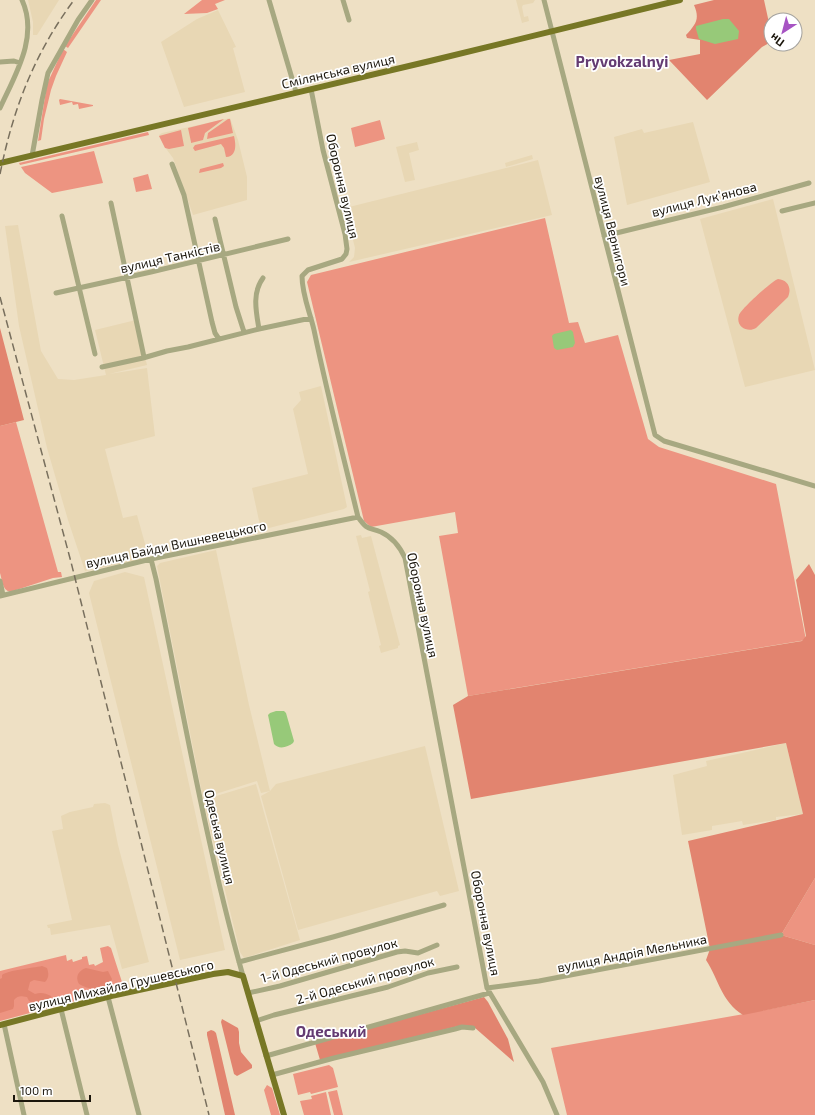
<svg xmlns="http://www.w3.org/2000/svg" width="815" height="1115" font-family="'Exo 2',sans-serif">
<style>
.built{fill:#e8d7b4}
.green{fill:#ed9481}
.forest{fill:#e2846f}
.water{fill:#97c979}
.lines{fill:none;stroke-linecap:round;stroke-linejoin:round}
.minor{stroke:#a7a881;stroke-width:5}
.major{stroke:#777725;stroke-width:6}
.rail{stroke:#786f5d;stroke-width:1.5;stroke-dasharray:8 4;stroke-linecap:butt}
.labels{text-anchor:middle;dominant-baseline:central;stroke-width:3.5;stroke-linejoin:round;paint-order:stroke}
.street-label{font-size:13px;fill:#1b160c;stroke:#fff}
.quarter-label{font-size:15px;font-weight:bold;fill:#643b72;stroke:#fff}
</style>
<rect width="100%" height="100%" fill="#eee0c4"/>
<path class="built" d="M 28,0 L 59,0 L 37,35 L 33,35 L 33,22 Z
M 516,0 L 535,0 L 533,3 L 523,5 L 522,7 L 524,17 L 528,16 L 529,21 L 522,23 Z
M 218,10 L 236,47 L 233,48 L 245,92 L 184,107 L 161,42 L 197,19 Z
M 230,118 L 238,140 L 247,177 L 247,200 L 193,215 L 173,158 L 167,150 L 159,135 L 162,133 Z
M 693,122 L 710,182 L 627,205 L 614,137 L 642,129 L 644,133 Z
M 417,142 L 419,150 L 409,153 L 415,180 L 405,182 L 396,147 Z
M 532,155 L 533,159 L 506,167 L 505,163 Z
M 538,160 L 552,215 L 349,262 L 354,257 L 355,248 L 345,208 Z
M 773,199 L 815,370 L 745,387 L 700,219 Z
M 18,225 L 41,351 L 58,379 L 74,380 L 106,375 L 95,330 L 136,320 L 147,365 L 109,374 L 147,368 L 155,436 L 105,449 L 123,518 L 137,515 L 149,558 L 85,571 L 68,520 L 47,448 L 19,326 L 5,226 Z
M 321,386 L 347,507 L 344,509 L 261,530 L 252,488 L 308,474 L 293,409 L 301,400 L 299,392 Z
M 361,535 L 362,538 L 371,536 L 400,645 L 398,646 L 398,648 L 381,653 L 379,646 L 381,645 L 368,592 L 370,591 L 356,536 Z
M 216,550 L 249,705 L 270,791 L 276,784 L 425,746 L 459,891 L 440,896 L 437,891 L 298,930 L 261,796 L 270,791 L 261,793 L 257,781 L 203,798 L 157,566 L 160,563 Z
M 125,572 L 144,577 L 225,950 L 180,960 L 89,593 L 94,581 Z
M 786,743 L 803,814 L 776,817 L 776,820 L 743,825 L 742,821 L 712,826 L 712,830 L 682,835 L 673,775 L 707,766 L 706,761 Z
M 256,784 L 300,940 L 244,958 L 240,952 L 203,800 Z
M 105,803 L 110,805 L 118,845 L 149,962 L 122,969 L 110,925 L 51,935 L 50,928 L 48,928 L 47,925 L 72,920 L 52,831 L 63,829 L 61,816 L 70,812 L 93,807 L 94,804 Z"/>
<path class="green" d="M 96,0 L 101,0 L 68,48 L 65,46 Z
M 202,0 L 225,0 L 215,4 L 218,9 L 207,13 L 184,14 Z
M 63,49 L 67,52 L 56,76 L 51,90 L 44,119 L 41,140 L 38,141 L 47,84 L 53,71 Z
M 60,99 L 93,105 L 93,106 L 79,109 L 78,104 L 73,105 L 72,102 L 60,105 L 59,100 Z
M 224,119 L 205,133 L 203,140 L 191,143 L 191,142 L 188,128 Z
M 228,119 L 230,119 L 233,133 L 207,139 L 208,133 Z
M 380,120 L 385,139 L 355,147 L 351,128 Z
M 181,130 L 184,146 L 169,149 L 165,148 L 159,136 Z
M 148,132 L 149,135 L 20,165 L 19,163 Z
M 234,136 C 236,144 237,157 226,157 L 224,148 L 221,144 L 195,151 L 193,148 L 195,145 Z
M 94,151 L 103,183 L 52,193 L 25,173 L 21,167 Z
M 223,163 L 224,166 L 221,168 L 199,173 L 200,169 Z
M 148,174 L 152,189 L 136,192 L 133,178 Z
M 545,218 L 569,323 L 578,322 L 585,343 L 618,335 L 648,439 L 659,447 L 776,484 L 806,640 L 468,696 L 439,536 L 458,533 L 455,512 L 371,527 L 364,521 L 307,282 L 311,275 Z
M 778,279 C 788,280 792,288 788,297 L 756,328 C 748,333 735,327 739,315 C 741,309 772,281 778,279 Z
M 16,422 L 58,572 L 61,572 L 62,577 L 53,578 L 10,592 C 2,590 2,579 0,573 L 0,426 Z
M 815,878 L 815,945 L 781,935 Z
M 108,946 L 111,948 L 122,982 L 121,987 L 120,989 L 0,1021 L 0,971 L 66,955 L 67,961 L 72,959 L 73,962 L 82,959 L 82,957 L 87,956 L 89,965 L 94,964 L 95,966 L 103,962 L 100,948 Z
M 815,1000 L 815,1115 L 567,1115 L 551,1048 L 744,1014 Z
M 329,1065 L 333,1068 L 338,1087 L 311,1094 L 310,1092 L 298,1095 L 293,1074 Z
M 267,1085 L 272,1088 L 280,1115 L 271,1115 L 264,1090 Z
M 337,1090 L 343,1115 L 334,1115 L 328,1092 Z
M 326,1092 L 331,1115 L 304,1115 L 300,1101 L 312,1099 L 311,1096 Z"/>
<path class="forest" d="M 714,0 L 764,0 L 771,32 L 771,42 L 762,47 L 707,100 L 669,60 L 700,54 L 700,40 L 687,38 L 686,35 C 696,24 700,19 694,5 Z
M 0,328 L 24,420 L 0,426 Z
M 809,564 L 815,575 L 815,878 L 781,935 L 815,945 L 815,1000 L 743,1015 C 721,1001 719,980 706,960 L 710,949 L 688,841 L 803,814 L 786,743 L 471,799 L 453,705 L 468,696 L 802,641 L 806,636 L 796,580 Z
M 42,966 L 47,968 C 49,974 49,978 45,982 L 34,980 L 30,982 L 28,990 L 35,994 C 41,992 45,993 51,996 L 52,999 C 46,1002 40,1000 34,1004 L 29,1001 L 27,997 C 21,996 18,995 14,1000 L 14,1006 L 13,1009 L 0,1013 L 0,979 L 2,978 L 2,975 C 9,970 32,968 42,966 Z
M 86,968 L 103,972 L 108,971 L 112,979 L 110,984 C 98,989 91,991 79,984 C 75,977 78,971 86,968 Z
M 484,997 L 488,1002 L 508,1039 L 514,1062 L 474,1027 L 463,1025 L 320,1060 L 315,1043 Z
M 222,1019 L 238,1028 L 239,1032 L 239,1043 L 241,1052 L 252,1065 L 252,1068 L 237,1076 L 234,1074 L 221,1022 Z
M 211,1030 L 214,1031 L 216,1033 L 235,1115 L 225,1115 L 207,1035 L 207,1032 Z"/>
<path class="water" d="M 723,19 L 729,19 L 739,31 L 738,39 L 715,44 L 699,39 L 696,29 L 696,26 Z
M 571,330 L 573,332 L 575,343 L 573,347 L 557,350 L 554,348 L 552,336 L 554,334 Z
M 276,711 L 284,711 L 286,713 L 294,741 L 293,743 C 288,747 279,750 274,744 L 268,715 L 270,713 Z"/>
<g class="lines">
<path class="minor" d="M 269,0 L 296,92
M 343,0 L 349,20
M 544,0 L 655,435 L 664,441 L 815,486
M 0,62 L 14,61 L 20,63
M 311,89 L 323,150 L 345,234 L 347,249 L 346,254 L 342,259 L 308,270 L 302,276 C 302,295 310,312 314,330 C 327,393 343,455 358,517 C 368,531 368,527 381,532 C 392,537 400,547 405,558 L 487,988 L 543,1082 L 557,1115
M 0,108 C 15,75 39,37 22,0
M 32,156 L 42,100 L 48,73 L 78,20 L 92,0
M 172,164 L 184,195 L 212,322 L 215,333 L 219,339
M 111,203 L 144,357
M 782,211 L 815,203
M 62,216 L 95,354
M 215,219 L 236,307 L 244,332
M 604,236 L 723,207 L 809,183
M 56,293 L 151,272 L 288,239
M 259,329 C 256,311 252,293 263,278
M 102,367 L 143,358 L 167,351 L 188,347 L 259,329 L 311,318
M 151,559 L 156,579 C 183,711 206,845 243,976
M 0,581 L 3,595
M 0,596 L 151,559 L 358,517
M 239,962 L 333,937 L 444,905
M 487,988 L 539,981 L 781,935
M 248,993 L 280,986 L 397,952 L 405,951 L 418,953 L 437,945
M 108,997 L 139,1115
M 61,1009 L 87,1115
M 256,1021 L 274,1015 L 388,987 L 428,973 L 457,967
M 4,1024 L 24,1115
M 266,1056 L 489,993
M 272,1075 L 334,1058 L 455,1029 L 462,1027 L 473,1028"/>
<path class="major" d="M 0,163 L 430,61 L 680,0
M 0,1025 L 111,996 L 213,974 L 228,972 L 243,976 L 284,1115"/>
<path class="rail" d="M 0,174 C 13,109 34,54 74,0
M 0,297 L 71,562 L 209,1115"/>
</g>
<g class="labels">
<g class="street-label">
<text transform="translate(338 71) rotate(-13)">Смілянська вулиця</text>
<text transform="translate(343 186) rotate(77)">Оборонна вулиця</text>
<text transform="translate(704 199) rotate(-14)">вулиця Лукʼянова</text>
<text transform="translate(613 231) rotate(76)">вулиця Вернигори</text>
<text transform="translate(170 257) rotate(-13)">вулиця Танкістів</text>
<text transform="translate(176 544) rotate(-12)">вулиця Байди Вишневецького</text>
<text transform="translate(423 605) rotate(78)">Оборонна вулиця</text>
<text transform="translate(220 837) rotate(77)">Одеська вулиця</text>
<text transform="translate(486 923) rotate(79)">Оборонна вулиця</text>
<text transform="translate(632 953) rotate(-11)">вулиця Андрія Мельника</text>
<text transform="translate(329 960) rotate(-15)">1-й Одеський провулок</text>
<text transform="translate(365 980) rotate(-16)">2-й Одеський провулок</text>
<text transform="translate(121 985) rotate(-13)">вулиця Михайла Грушевського</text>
</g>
<g class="quarter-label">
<text x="622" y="61">Pryvokzalnyi</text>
<text x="331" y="1031">Одеський</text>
</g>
</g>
<g transform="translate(783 32) rotate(216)"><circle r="19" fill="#ffffff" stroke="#a4a29e"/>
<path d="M0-3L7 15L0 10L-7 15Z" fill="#a754c3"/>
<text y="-6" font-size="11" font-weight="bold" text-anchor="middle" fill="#1b160c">Пн</text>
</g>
<path d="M14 1095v6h76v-6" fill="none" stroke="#1b160c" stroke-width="2"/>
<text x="20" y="1095" font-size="12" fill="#1b160c" stroke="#ffffff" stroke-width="3" paint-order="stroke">100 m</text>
</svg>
